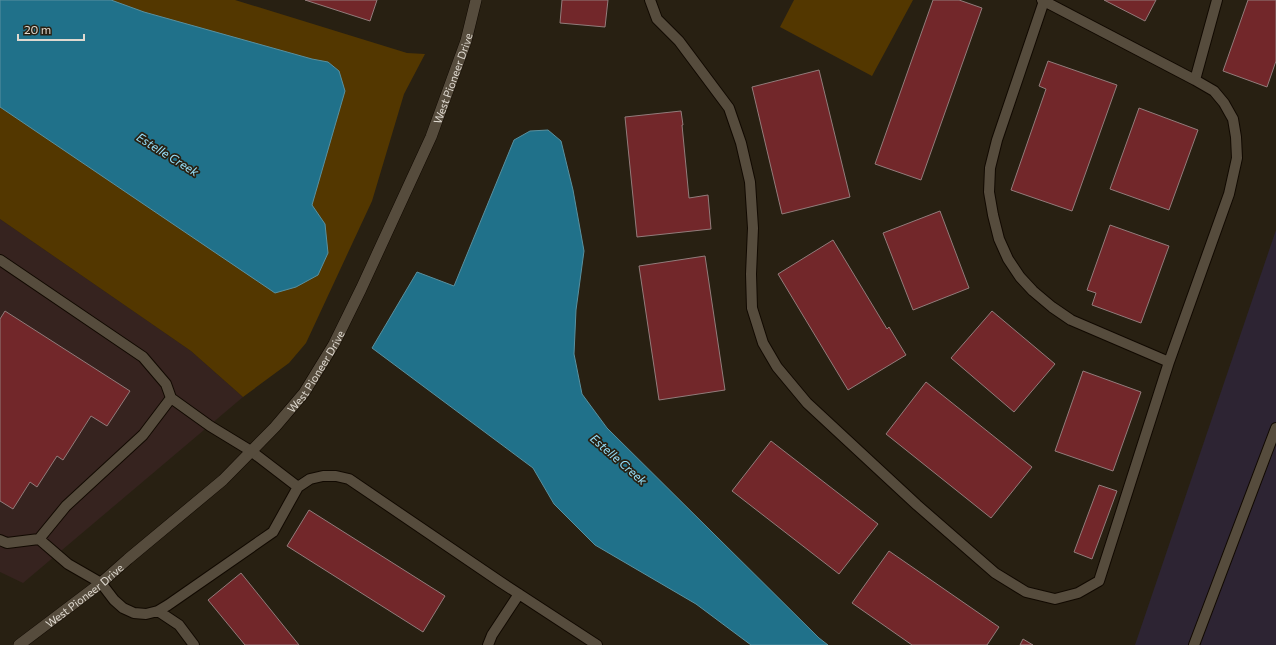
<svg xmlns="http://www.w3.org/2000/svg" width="1276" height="645" font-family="Commissioner,sans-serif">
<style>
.commercial{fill:#36231f}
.industrial{fill:#2d2433}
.green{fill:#533700}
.water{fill:#20718a;stroke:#59909f}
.building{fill:#72272a;stroke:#927c7b}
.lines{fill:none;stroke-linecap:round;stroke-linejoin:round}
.service-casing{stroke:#110901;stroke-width:12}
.minor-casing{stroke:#110901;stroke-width:12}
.service{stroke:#564c3d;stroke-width:10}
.minor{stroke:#564c3d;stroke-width:11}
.labels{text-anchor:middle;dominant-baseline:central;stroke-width:3.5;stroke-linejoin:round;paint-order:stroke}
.street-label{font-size:11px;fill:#dfd9d0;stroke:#282012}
.water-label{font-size:12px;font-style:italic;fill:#97e0fb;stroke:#282012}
</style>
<rect width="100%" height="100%" fill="#282012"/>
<path class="commercial" d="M 0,219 L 191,351 L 243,397 L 23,583 L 0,572 Z"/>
<path class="industrial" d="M 1276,230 L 1276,645 L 1135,645 Z"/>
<path class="green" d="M 0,0 L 235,0 L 407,53 L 425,54 L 404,94 L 372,201 L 306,343 L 289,363 L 243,397 L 191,351 L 0,219 Z
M 794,0 L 913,0 L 872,76 L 780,27 Z"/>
<path class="water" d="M 0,0 L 111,0 L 144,12 L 312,59 L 328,62 L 339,71 L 345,91 L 312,205 L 325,224 L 328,253 L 318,275 L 296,287 L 275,293 L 0,107 Z
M 548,130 L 561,141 L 573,190 L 584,251 L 576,310 L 574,354 L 582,394 L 607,428 L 819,638 L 828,645 L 751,645 L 696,604 L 595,545 L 554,504 L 533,468 L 372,348 L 417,272 L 454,286 L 514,140 L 530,131 Z"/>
<path class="building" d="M 305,0 L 377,0 L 370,21 Z
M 562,0 L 608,0 L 605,27 L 560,23 Z
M 933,0 L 959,0 L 982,8 L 921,180 L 875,164 Z
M 1104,0 L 1156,0 L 1145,21 Z
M 1248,0 L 1276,0 L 1276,61 L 1267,87 L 1223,71 Z
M 1048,61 L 1117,85 L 1072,211 L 1011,190 L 1046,89 L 1039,86 Z
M 819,70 L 850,197 L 782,214 L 752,87 Z
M 1139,108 L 1198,130 L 1169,210 L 1110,189 Z
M 681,111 L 683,125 L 682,125 L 689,198 L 708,195 L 711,229 L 637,237 L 625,117 Z
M 940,211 L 969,288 L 913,310 L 883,233 Z
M 1110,225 L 1169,246 L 1141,323 L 1092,305 L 1096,293 L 1087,290 Z
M 833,240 L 887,329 L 889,327 L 906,355 L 848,390 L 778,274 Z
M 705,256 L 725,390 L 659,400 L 639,266 Z
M 5,311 L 130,391 L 107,426 L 91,416 L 63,460 L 57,456 L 37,487 L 30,482 L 13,509 L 0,501 L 0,319 Z
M 992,311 L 1055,364 L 1014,412 L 951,358 Z
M 1083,371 L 1141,392 L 1113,471 L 1055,451 Z
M 926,382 L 1032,467 L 991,518 L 886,434 Z
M 771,441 L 878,524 L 839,574 L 732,491 Z
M 1099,485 L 1117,491 L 1092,559 L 1074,552 Z
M 309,510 L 445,596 L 423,632 L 287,546 Z
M 889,551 L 999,627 L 987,645 L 912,645 L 852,603 Z
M 241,573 L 299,645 L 245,645 L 208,600 Z
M 1023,639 L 1033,645 L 1020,645 Z"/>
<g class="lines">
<g class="service-casing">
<path id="service" d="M 650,0 L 657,19 L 679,41 L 729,108 L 741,143 L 750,182 L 753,228 L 751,274 L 752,308 L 763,343 L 777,367 L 807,403 L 917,505 L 995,573 L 1026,592 L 1055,599 L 1078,593 L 1099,581 L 1169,362 L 1229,194 L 1237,158 L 1236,137 L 1233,119 L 1224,103 L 1214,91 L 1195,80 L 1042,0
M 1044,1 L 997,140 L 990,168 L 989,192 L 993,215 L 999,239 L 1008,259 L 1020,277 L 1033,291 L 1052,307 L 1071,320 L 1169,362
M 1195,80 L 1217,0
M 0,260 L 143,357 L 166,384 L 171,398 L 210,426 L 251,451 L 298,487
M 39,539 L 66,506 L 143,435 L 171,398
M 0,540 L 7,543 L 39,539 L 68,564 L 101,583 L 114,600 L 123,608 L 134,613 L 146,614 L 158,611 L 168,605 L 273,532 L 298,487 L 310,479 L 323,476 L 336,476 L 349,479 L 499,581 L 597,645
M 158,611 L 179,625 L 194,645
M 488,645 L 492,635 L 519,594
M 1194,645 L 1276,428"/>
</g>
<g class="minor-casing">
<g id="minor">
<path id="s1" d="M 19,645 L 101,583 L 128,559 L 223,480 L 275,427 L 304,393 L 334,344 L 361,289 L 431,137 L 466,41 L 476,0"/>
</g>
</g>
<use href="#service" class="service"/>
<use href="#minor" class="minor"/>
</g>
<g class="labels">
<g class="street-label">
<text stroke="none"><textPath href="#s1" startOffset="730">West Pioneer Drive</textPath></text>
<text stroke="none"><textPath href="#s1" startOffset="406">West Pioneer Drive</textPath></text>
<text stroke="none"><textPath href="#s1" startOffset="82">West Pioneer Drive</textPath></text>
</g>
<g class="water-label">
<text transform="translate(168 154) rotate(32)">Estelle Creek</text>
<text transform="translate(619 459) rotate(41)">Estelle Creek</text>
</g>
</g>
<path d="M18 34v6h66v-6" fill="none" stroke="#dfd9d0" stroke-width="2"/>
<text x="24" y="34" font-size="12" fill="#dfd9d0" stroke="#282012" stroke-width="3" paint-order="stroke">20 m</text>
</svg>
